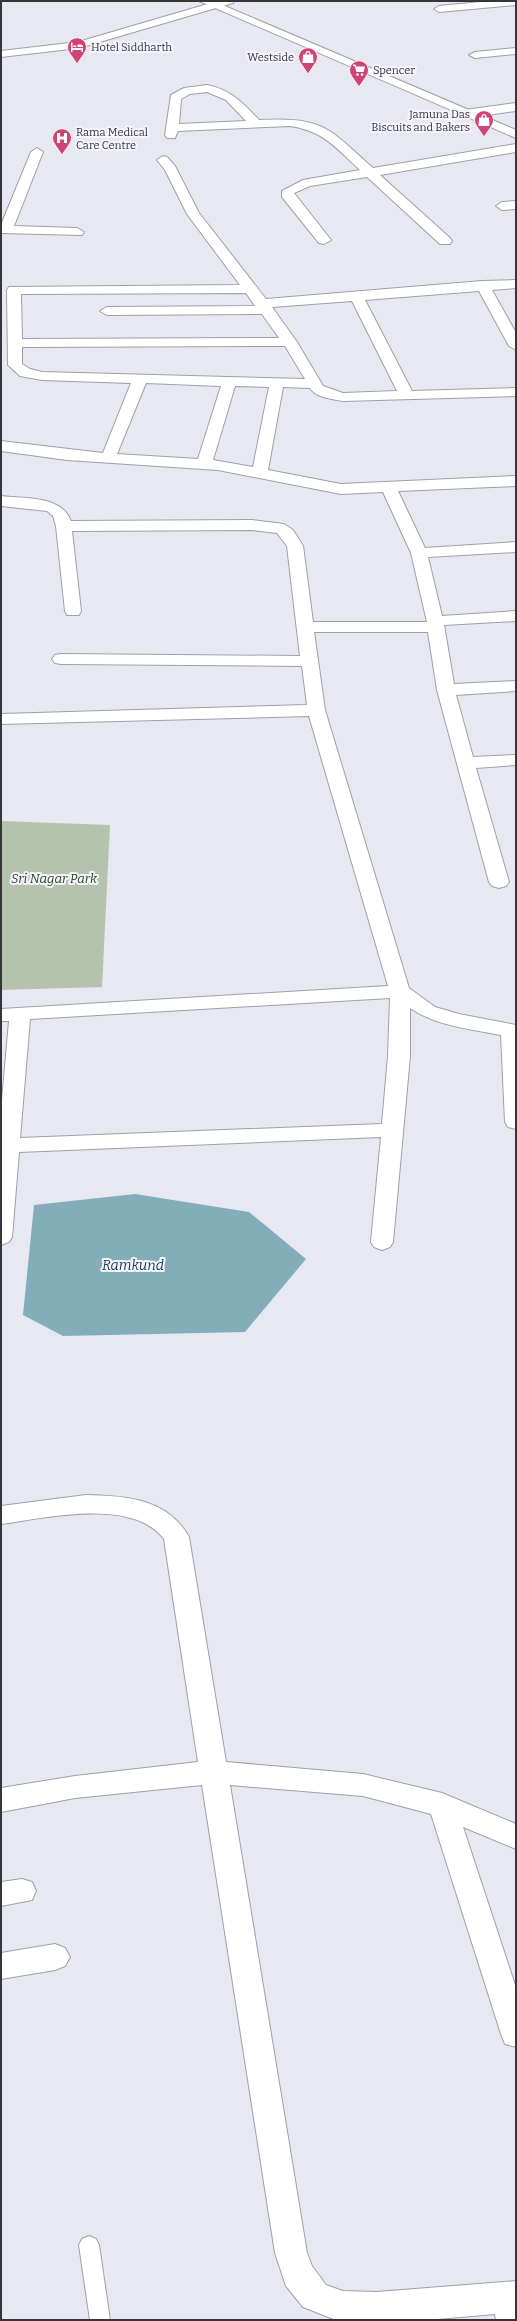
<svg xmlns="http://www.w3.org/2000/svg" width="517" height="2321" font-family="Bitter,serif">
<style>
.green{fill:#b4c3ae}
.water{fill:#84adba}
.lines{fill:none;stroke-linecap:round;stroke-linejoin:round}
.lane-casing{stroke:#9f9faa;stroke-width:2}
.street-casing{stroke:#9f9faa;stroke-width:2}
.secondary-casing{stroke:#9f9faa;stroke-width:2}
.primary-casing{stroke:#9f9faa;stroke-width:2}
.lane{fill:#fff;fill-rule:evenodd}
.street{fill:#fff;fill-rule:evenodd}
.secondary{fill:#fff;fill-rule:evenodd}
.primary{fill:#fff;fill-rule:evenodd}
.labels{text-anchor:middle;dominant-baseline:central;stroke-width:4;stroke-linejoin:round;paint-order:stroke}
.far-poi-label{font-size:11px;fill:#35353a;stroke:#f6f5ff;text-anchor:start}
.park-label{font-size:13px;font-style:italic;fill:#2b481d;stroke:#f6f5ff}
.water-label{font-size:14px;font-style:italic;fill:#153b46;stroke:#f6f5ff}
</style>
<rect width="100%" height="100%" fill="#e8e8f3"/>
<path class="green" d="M 1,821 L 110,825 L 102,987 L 1,990 Z"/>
<path class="water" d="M 135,1194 L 249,1212 L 306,1259 L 245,1332 L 63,1336 L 23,1315 L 34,1205 Z"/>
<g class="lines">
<g class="lane-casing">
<path id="lane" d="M 89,2236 L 96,2239 L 99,2245 L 110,2320 L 90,2320 L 79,2245 L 82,2239 Z"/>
</g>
<g class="street-casing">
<path id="street" d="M 491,1 L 516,1 L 516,5 L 439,12 L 434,9 L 439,6 Z
M 516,48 L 516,54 L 475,58 L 469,55 L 475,52 Z
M 207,85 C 231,90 243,103 259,120 C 324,117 327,127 373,168 L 516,144 L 516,152 L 380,175 L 450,238 L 452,241 L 450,244 L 440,244 L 367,177 L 310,186 L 294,193 L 331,240 L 324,244 L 319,243 L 282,197 L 282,191 L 303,180 L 360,170 C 336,148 324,131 290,126 L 178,131 L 175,138 L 167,138 L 165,135 L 171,95 L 184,88 ZM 207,92 L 226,100 L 246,121 L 179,124 L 181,99 L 190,94 Z
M 516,103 L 516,111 L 465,118 L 459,114 L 465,110 Z
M 37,148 L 43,152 L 14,226 L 77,228 L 84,232 L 82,235 L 1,233 L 1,225 L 31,152 Z
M 163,156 L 167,157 L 175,166 L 199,213 L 266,299 L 482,281 L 516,280 L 516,288 L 492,290 L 516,333 L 516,350 L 509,346 L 479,291 L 365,300 L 412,391 L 516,388 L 516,396 L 343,401 C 333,399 316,398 310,388 L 283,387 L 268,470 L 341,484 L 516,476 L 516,486 L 398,491 L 425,548 L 516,542 L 516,552 L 428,557 L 442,616 L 516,611 L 516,621 L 444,625 L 454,684 L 516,681 L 516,691 L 456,695 L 473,757 L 516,755 L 516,765 L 476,768 L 509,882 L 506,886 L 499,888 L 492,886 L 489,882 L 437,690 L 428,632 L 314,632 L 325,710 L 409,988 L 435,1007 L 459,1014 L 516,1025 L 516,1129 L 508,1127 L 505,1122 L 501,1035 C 470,1029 436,1026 410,1008 L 410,1056 L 393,1242 L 390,1247 L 382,1250 L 374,1247 L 371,1242 L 381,1137 L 19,1152 L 12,1237 L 9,1242 L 1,1245 L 1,1111 L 9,1021 L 1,1021 L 1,1009 L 388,986 L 309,716 L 1,724 L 1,714 L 307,705 L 302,666 L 61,664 L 55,663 L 52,659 L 55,655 L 61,654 L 300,656 L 287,546 L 277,533 L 252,530 L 72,531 L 81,611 L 79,615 L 67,615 L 65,611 L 56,526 L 53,516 L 47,511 L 1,506 L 1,496 C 24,499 61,495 71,521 L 252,520 L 284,524 L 293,530 L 303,546 L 313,622 L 427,622 L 411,553 L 383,492 L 341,494 L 218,470 L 67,460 L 1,451 L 1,441 L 103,453 L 131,383 L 42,380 L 20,376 L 8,365 L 7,290 L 9,287 L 240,285 L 187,214 L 165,170 L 157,160 ZM 246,293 L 255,306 L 107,307 L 100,311 L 107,315 L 262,314 L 279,338 L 22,339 L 21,294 ZM 352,301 L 397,391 L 343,393 L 323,386 L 297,342 L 272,307 ZM 285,346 L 305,379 L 42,372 L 30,369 L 22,364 L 22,347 ZM 146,383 L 221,386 L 198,459 L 117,454 ZM 235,386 L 269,387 L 253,467 L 213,460 ZM 390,998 L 388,1056 L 382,1124 L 20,1138 L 30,1019 Z
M 516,201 L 516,209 L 502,210 L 496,206 L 502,202 Z
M 86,1495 C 126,1496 167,1498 189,1537 L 226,1762 L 363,1774 L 442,1793 L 516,1824 L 516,1849 L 463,1827 L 516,1988 L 516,2047 L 505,2044 L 501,2034 L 431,1814 L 363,1796 L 230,1785 L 307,2253 L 312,2266 L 326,2285 L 343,2291 L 377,2292 L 516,2281 L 516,2320 L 496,2320 L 495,2314 L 426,2320 L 336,2320 L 303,2307 L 286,2286 L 275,2253 L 202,1785 L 75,1798 L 1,1812 L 1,1788 L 75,1776 L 198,1762 L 164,1539 C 132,1497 46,1518 1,1524 L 1,1506 Z
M 22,1879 L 32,1882 L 36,1891 L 32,1900 L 1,1906 L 1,1882 Z
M 55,1944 L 65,1948 L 70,1957 L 65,1966 L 55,1970 L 1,1979 L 1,1953 Z"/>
</g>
<g class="secondary-casing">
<path id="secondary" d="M 199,1 L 213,1 L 516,130 L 516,138 Z"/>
</g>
<g class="primary-casing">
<path id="primary" d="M 218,1 L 234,1 L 233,3 L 79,48 L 1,57 L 1,51 L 78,42 Z"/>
</g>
<use href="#lane" class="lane"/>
<use href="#street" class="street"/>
<use href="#secondary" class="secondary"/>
<use href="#primary" class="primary"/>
</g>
<defs>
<g id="hotel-pin" transform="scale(1)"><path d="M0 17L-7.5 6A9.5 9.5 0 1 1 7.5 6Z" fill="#d14370" stroke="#f6f5ff"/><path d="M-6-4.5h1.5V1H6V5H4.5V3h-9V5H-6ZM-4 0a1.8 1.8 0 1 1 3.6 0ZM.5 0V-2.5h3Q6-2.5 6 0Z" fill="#fff"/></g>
<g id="shop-pin" transform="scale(1)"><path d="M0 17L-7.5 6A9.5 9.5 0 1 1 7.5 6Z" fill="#d14370" stroke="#f6f5ff"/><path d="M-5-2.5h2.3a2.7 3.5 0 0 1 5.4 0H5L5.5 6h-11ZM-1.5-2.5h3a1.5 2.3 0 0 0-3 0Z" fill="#fff"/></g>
<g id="supermarket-pin" transform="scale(1)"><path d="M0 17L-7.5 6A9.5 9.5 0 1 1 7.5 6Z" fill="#d14370" stroke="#f6f5ff"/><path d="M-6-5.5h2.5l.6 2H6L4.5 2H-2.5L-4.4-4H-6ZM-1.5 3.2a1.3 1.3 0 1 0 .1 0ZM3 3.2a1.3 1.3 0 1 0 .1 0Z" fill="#fff"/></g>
<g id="hospital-pin" transform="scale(1)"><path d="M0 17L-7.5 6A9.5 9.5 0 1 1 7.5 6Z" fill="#d14370" stroke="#f6f5ff"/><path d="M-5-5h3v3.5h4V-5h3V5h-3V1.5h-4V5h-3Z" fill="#fff"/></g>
</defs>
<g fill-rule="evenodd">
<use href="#hotel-pin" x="77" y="47"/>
<use href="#shop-pin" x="308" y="57"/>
<use href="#supermarket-pin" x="359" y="70"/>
<use href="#shop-pin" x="484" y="120"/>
<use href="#hospital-pin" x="62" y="138"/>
</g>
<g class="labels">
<g class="far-poi-label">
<text x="91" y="47">Hotel Siddharth</text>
<text x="294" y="57" text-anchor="end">Westside</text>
<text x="373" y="70">Spencer</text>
<text x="470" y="114" text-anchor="end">Jamuna Das<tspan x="470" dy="13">Biscuits and Bakers</tspan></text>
<text x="76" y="132">Rama Medical<tspan x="76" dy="13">Care Centre</tspan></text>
</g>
<g class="park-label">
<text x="54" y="878">Sri Nagar Park</text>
</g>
<g class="water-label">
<text x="133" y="1265">Ramkund</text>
</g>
</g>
<rect width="517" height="2321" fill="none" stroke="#35353a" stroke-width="4"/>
</svg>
